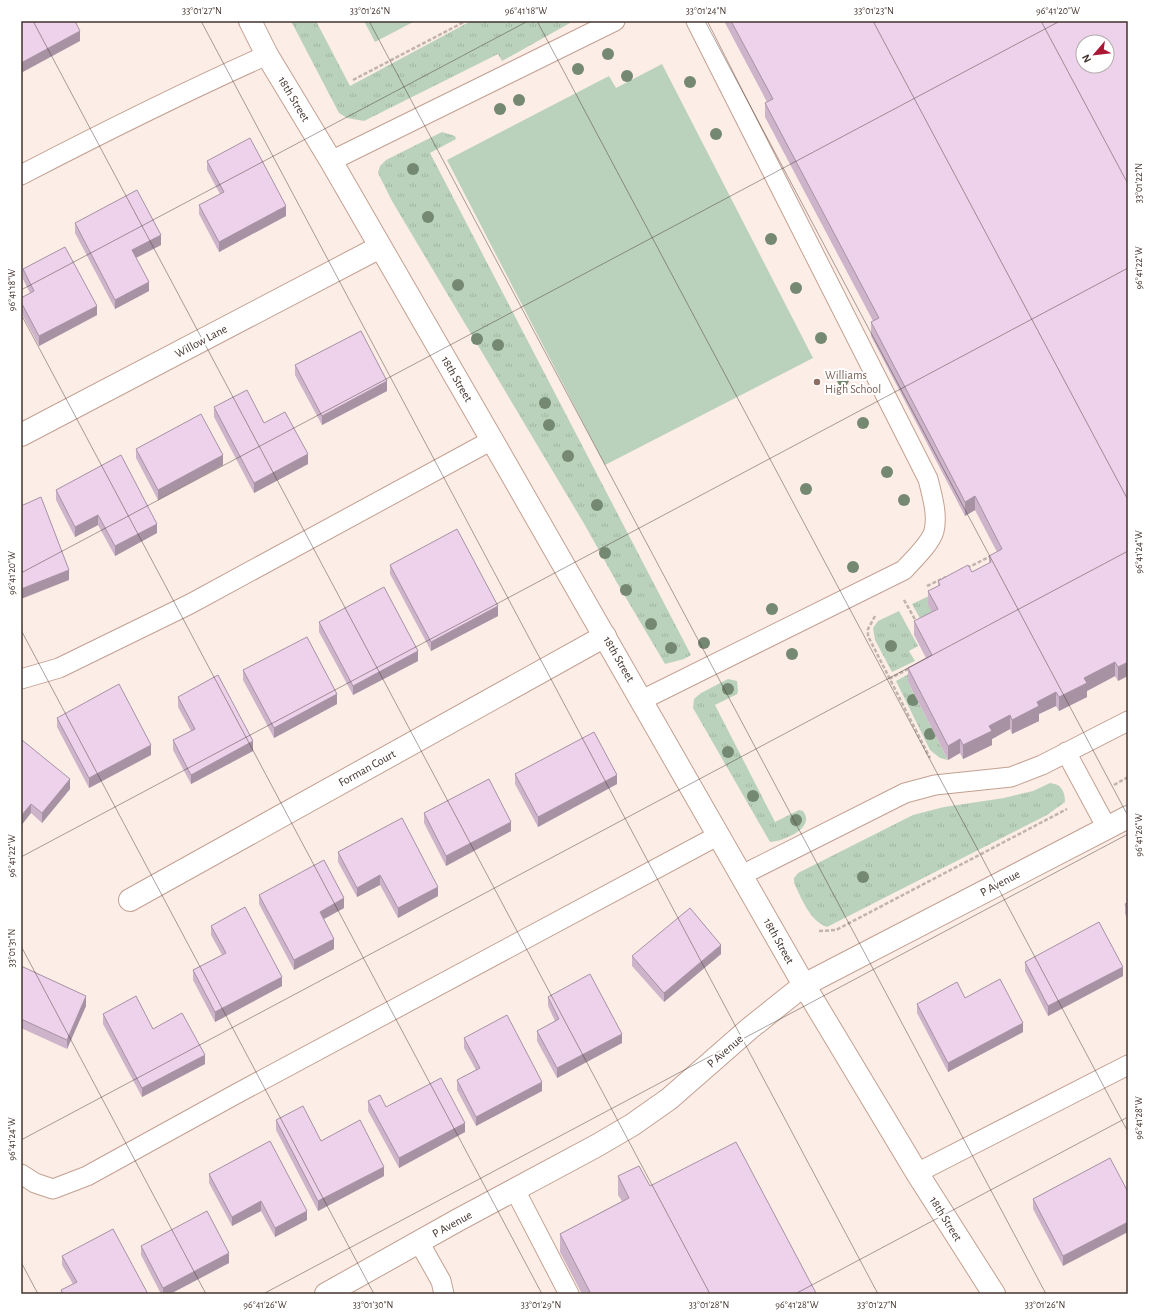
<svg xmlns="http://www.w3.org/2000/svg" width="1149" height="1315" font-family="'Alegreya Sans',sans-serif">
<style>
.grass{fill:url(#grass-tufts)}
.garden{fill:#bad2bb}
.lines{fill:none;stroke-linecap:round;stroke-linejoin:round}
.lane-casing{stroke:#c3a091;stroke-width:21}
.street-casing{stroke:#c3a091;stroke-width:24}
.secondary-casing{stroke:#c3a091;stroke-width:24}
.path{stroke:#c2b3ac;stroke-width:2.5;stroke-dasharray:4 2;stroke-linecap:butt}
.lane{stroke:#fff;stroke-width:19}
.street{stroke:#fff;stroke-width:22}
.secondary{stroke:#fff;stroke-width:22}
.tree{fill:#758871}
.wall{fill:#cdb4ca}
.shaded-wall{fill:#a792a4}
.building{fill:#eed1eb;stroke:#a792a4;fill-rule:evenodd}
.ticks{fill:none;stroke:#42332d;stroke-width:1;stroke-opacity:0.45}
.education-dot{fill:#8d6e63;stroke:#fff;stroke-width:1.5}
.labels{text-anchor:middle;dominant-baseline:central;stroke-width:4;stroke-linejoin:round;paint-order:stroke}
.street-label{font-size:12px;fill:#42332d;stroke:#fff}
.education-label{font-size:12px;fill:#785e54;stroke:#fff;text-anchor:start}
.neatline{fill:none;stroke:#42332d;stroke-width:1.5}
.ticks-label{font-size:10px;text-anchor:middle;fill:#42332d}
</style>
<defs>
<pattern id="grass-tufts" width="24" height="20" patternUnits="userSpaceOnUse"><rect width="24" height="20" fill="#bad2bb"/><path d="M3 7l-1-3M5 7V3M7 7l1-3M15 17l-1-3M17 17v-4M19 17l1-3" fill="none" stroke="#a1b5a1"/></pattern>
</defs>
<rect width="100%" height="100%" fill="#fcede6"/>
<path class="grass" d="M 291,21 L 316,21 L 350,86 L 471,21 L 571,21 L 570,23 L 502,61 L 498,54 L 364,121 L 347,118 L 339,113 Z
M 442,132 L 455,136 L 456,139 L 430,153 L 691,655 L 684,659 L 665,664 L 616,581 L 586,527 L 392,201 L 378,173 L 380,166 L 386,160 Z
M 997,564 L 938,623 L 926,629 L 912,604 Z
M 899,611 L 918,646 L 909,651 L 915,661 L 892,672 L 875,640 L 873,628 L 878,621 Z
M 918,669 L 908,682 L 948,760 L 940,758 L 930,750 L 896,681 Z
M 728,679 L 737,681 L 738,691 L 737,694 L 715,705 L 775,822 L 799,810 L 803,811 C 816,828 784,841 770,842 L 693,708 L 694,699 L 701,693 Z
M 1050,783 C 1061,784 1065,791 1065,802 L 1047,815 L 827,927 C 809,920 802,899 794,883 L 794,878 L 798,873 L 913,815 L 944,807 L 1004,798 L 1033,791 Z"/>
<path class="garden" d="M 364,21 L 415,21 L 375,42 Z
M 662,64 L 813,358 L 605,465 L 447,160 L 609,76 L 616,88 Z"/>
<g class="lines">
<g class="lane-casing">
<path id="lane" d="M 331,161 L 615,21
M 21,175 C 102,133 184,92 267,55
M 21,679 L 59,668 L 190,604 L 492,440
M 642,700 L 904,570 C 912,561 931,543 934,531 C 938,515 932,495 928,479 L 696,21
M 1066,752 L 1107,828
M 742,875 L 905,793 L 935,785 L 1011,777 L 1042,765 L 1128,721
M 917,1173 L 1128,1065
M 21,1174 L 35,1183 L 53,1189 L 87,1176 L 236,1094 L 719,835
M 515,1190 L 569,1294
M 419,1242 L 441,1281 L 444,1294"/>
</g>
<g class="street-casing">
<path id="street" d="M 21,435 L 380,247
M 130,900 L 605,636"/>
</g>
<g class="secondary-casing">
<path id="secondary" d="M 250,21 L 267,55 L 331,161 L 492,440 L 804,985 L 917,1173 L 994,1294
M 326,1294 L 458,1220 L 596,1146 L 632,1125 L 669,1099 L 749,1029 L 804,985 L 1128,817"/>
</g>
<path class="path" d="M 353,80 L 466,21
M 967,568 L 991,556
M 927,586 L 946,577
M 904,600 L 917,623
M 875,616 L 868,629 L 868,636 L 930,758
M 889,679 L 910,668
M 1114,785 L 1128,777
M 819,931 L 836,930 L 1067,809"/>
<use href="#lane" class="lane"/>
<use href="#street" class="street"/>
<use href="#secondary" class="secondary"/>
</g>
<g class="tree">
<circle cx="608" cy="54" r="6"/>
<circle cx="578" cy="69" r="6"/>
<circle cx="627" cy="76" r="6"/>
<circle cx="690" cy="82" r="6"/>
<circle cx="519" cy="100" r="6"/>
<circle cx="500" cy="109" r="6"/>
<circle cx="716" cy="134" r="6"/>
<circle cx="413" cy="169" r="6"/>
<circle cx="428" cy="217" r="6"/>
<circle cx="771" cy="239" r="6"/>
<circle cx="458" cy="285" r="6"/>
<circle cx="796" cy="288" r="6"/>
<circle cx="821" cy="338" r="6"/>
<circle cx="477" cy="339" r="6"/>
<circle cx="498" cy="345" r="6"/>
<circle cx="843" cy="380" r="6"/>
<circle cx="545" cy="403" r="6"/>
<circle cx="863" cy="423" r="6"/>
<circle cx="549" cy="425" r="6"/>
<circle cx="568" cy="456" r="6"/>
<circle cx="887" cy="472" r="6"/>
<circle cx="806" cy="489" r="6"/>
<circle cx="904" cy="500" r="6"/>
<circle cx="597" cy="505" r="6"/>
<circle cx="605" cy="553" r="6"/>
<circle cx="853" cy="567" r="6"/>
<circle cx="626" cy="590" r="6"/>
<circle cx="772" cy="609" r="6"/>
<circle cx="651" cy="624" r="6"/>
<circle cx="704" cy="643" r="6"/>
<circle cx="891" cy="646" r="6"/>
<circle cx="671" cy="648" r="6"/>
<circle cx="792" cy="654" r="6"/>
<circle cx="728" cy="689" r="6"/>
<circle cx="913" cy="700" r="6"/>
<circle cx="930" cy="734" r="6"/>
<circle cx="728" cy="752" r="6"/>
<circle cx="753" cy="796" r="6"/>
<circle cx="796" cy="820" r="6"/>
<circle cx="863" cy="877" r="6"/>
</g>
<path class="wall" d="M 724,21 L 1128,21 L 1118,681 L 1115,676 L 1087,691 L 1087,697 L 1059,711 L 1056,706 L 1039,714 L 1039,721 L 1012,734 L 1010,729 L 992,739 L 992,745 L 963,759 L 960,753 L 948,760 L 908,682 L 908,668 L 926,658 L 914,635 L 914,621 L 932,612 L 928,605 L 928,591 L 938,586 L 938,581 L 972,572 L 989,564 L 989,556 L 997,552 L 975,510 L 965,516 L 871,336 L 871,322 L 873,321 L 765,117 L 765,103 L 767,102 Z
M 207,161 L 286,216 L 219,252 L 199,214 L 199,205 L 220,194 L 207,170 Z
M 75,223 L 161,245 L 136,257 L 149,291 L 115,309 L 75,233 Z
M 23,269 L 97,315 L 39,346 L 21,312 L 21,298 L 30,293 L 23,279 Z
M 295,365 L 387,391 L 322,425 L 295,375 Z
M 214,407 L 264,423 L 308,464 L 254,493 L 214,417 Z
M 136,449 L 223,465 L 158,500 L 136,458 Z
M 56,490 L 157,533 L 115,556 L 98,525 L 75,537 L 56,500 Z
M 390,565 L 498,616 L 431,651 L 390,574 Z
M 319,622 L 418,661 L 353,695 L 319,632 Z
M 243,670 L 337,704 L 274,738 L 243,680 Z
M 178,697 L 253,751 L 191,784 L 173,750 L 173,740 L 191,731 L 178,707 Z
M 57,718 L 151,755 L 89,788 L 57,727 Z
M 21,741 L 70,789 L 42,823 L 31,813 Z
M 515,774 L 617,784 L 538,827 L 515,784 Z
M 424,813 L 511,831 L 446,866 L 424,823 Z
M 338,852 L 438,896 L 398,918 L 380,885 L 357,897 L 338,862 Z
M 259,895 L 344,908 L 324,919 L 334,949 L 294,970 L 259,904 Z
M 1128,903 L 1128,920 L 1125,914 L 1125,904 Z
M 211,926 L 282,986 L 215,1022 L 193,980 L 193,970 L 222,955 L 211,935 Z
M 721,954 L 664,1002 L 632,966 L 632,956 Z
M 1025,962 L 1123,976 L 1048,1016 L 1025,971 Z
M 21,966 L 86,1006 L 67,1049 L 21,1028 Z
M 548,997 L 622,1043 L 557,1078 L 537,1041 L 537,1031 L 555,1021 L 548,1006 Z
M 965,998 L 1023,1032 L 948,1072 L 917,1013 L 917,1004 Z
M 103,1014 L 153,1029 L 205,1064 L 142,1097 L 103,1024 Z
M 464,1038 L 542,1091 L 476,1126 L 457,1090 L 457,1080 L 476,1070 L 464,1048 Z
M 368,1101 L 465,1132 L 399,1168 L 368,1111 Z
M 276,1120 L 321,1141 L 384,1176 L 318,1211 L 276,1130 Z
M 1110,1158 L 1063,1266 L 1033,1209 L 1033,1199 Z
M 209,1174 L 307,1220 L 275,1237 L 261,1211 L 232,1226 L 209,1183 Z
M 618,1176 L 650,1186 L 816,1294 L 582,1294 L 560,1252 L 560,1234 L 622,1201 L 618,1195 Z
M 141,1246 L 229,1263 L 170,1294 L 161,1294 L 141,1255 Z
M 62,1256 L 148,1294 L 61,1294 L 61,1290 L 73,1284 L 62,1265 Z"/>
<path class="shaded-wall" d="M 80,31 L 80,41 L 21,73 L 21,63 Z
M 286,206 L 286,216 L 219,252 L 219,242 Z
M 161,235 L 161,245 L 132,260 L 132,250 Z
M 149,282 L 149,291 L 115,309 L 115,300 Z
M 97,306 L 97,315 L 39,346 L 39,336 Z
M 387,381 L 387,391 L 322,425 L 322,416 Z
M 308,454 L 308,464 L 254,493 L 254,483 Z
M 223,455 L 223,465 L 158,500 L 158,490 Z
M 975,496 L 975,510 L 965,516 L 965,502 Z
M 98,515 L 98,525 L 75,537 L 75,527 Z
M 157,524 L 157,533 L 115,556 L 115,546 Z
M 69,570 L 69,580 L 21,599 L 21,589 Z
M 498,606 L 498,616 L 431,651 L 431,642 Z
M 418,651 L 418,661 L 353,695 L 353,686 Z
M 1115,662 L 1115,676 L 1087,691 L 1087,697 L 1059,711 L 1059,697 L 1084,678 Z
M 1128,662 L 1128,676 L 1118,681 L 1118,667 Z
M 1056,692 L 1056,706 L 1039,714 L 1039,721 L 1012,734 L 1012,720 L 1037,702 Z
M 337,694 L 337,704 L 274,738 L 274,728 Z
M 1010,715 L 1010,729 L 992,739 L 992,745 L 963,759 L 963,745 L 989,726 Z
M 960,739 L 960,753 L 948,760 L 948,746 Z
M 253,741 L 253,751 L 191,784 L 191,775 Z
M 151,745 L 151,755 L 89,788 L 89,778 Z
M 617,775 L 617,784 L 538,827 L 538,817 Z
M 70,779 L 70,789 L 42,823 L 42,813 Z
M 31,804 L 31,813 L 21,826 L 21,816 Z
M 511,822 L 511,831 L 446,866 L 446,856 Z
M 380,875 L 380,885 L 357,897 L 357,888 Z
M 438,887 L 438,896 L 398,918 L 398,908 Z
M 344,898 L 344,908 L 320,921 L 320,912 Z
M 334,939 L 334,949 L 294,970 L 294,960 Z
M 721,945 L 721,954 L 664,1002 L 664,993 Z
M 1123,967 L 1123,976 L 1048,1016 L 1048,1006 Z
M 282,977 L 282,986 L 215,1022 L 215,1012 Z
M 86,996 L 86,1006 L 67,1049 L 67,1040 Z
M 1023,1023 L 1023,1032 L 948,1072 L 948,1063 Z
M 622,1034 L 622,1043 L 557,1078 L 557,1068 Z
M 205,1055 L 205,1064 L 142,1097 L 142,1088 Z
M 542,1082 L 542,1091 L 476,1126 L 476,1117 Z
M 465,1123 L 465,1132 L 399,1168 L 399,1158 Z
M 384,1167 L 384,1176 L 318,1211 L 318,1201 Z
M 261,1201 L 261,1211 L 232,1226 L 232,1217 Z
M 307,1211 L 307,1220 L 275,1237 L 275,1228 Z
M 1128,1222 L 1128,1232 L 1063,1266 L 1063,1256 Z
M 229,1253 L 229,1263 L 170,1294 L 163,1294 L 163,1288 Z"/>
<path class="building" d="M 21,21 L 75,21 L 80,31 L 21,63 Z
M 731,21 L 1128,21 L 1128,662 L 1118,667 L 1115,662 L 1084,678 L 1087,683 L 1059,697 L 1056,692 L 1037,702 L 1039,706 L 1012,720 L 1010,715 L 989,726 L 992,731 L 963,745 L 960,739 L 948,746 L 908,668 L 932,655 L 914,621 L 938,609 L 928,591 L 940,585 L 938,581 L 968,565 L 972,572 L 991,562 L 989,556 L 1002,549 L 975,496 L 965,502 L 871,322 L 879,318 L 765,103 L 773,99 ZM 1083,42 L 1107,42 L 1107,66 L 1083,66 Z
M 250,138 L 286,206 L 219,242 L 199,205 L 224,192 L 207,161 Z
M 137,190 L 161,235 L 132,250 L 149,282 L 115,300 L 75,223 Z
M 65,247 L 97,306 L 39,336 L 21,302 L 21,298 L 34,291 L 23,269 Z
M 361,331 L 387,381 L 322,416 L 295,365 Z
M 247,390 L 264,423 L 285,412 L 308,454 L 254,483 L 214,407 Z
M 201,414 L 223,455 L 158,490 L 136,449 Z
M 121,455 L 157,524 L 115,546 L 98,515 L 75,527 L 56,490 Z
M 41,497 L 69,570 L 21,589 L 21,506 Z
M 457,529 L 498,606 L 431,642 L 390,565 Z
M 384,587 L 418,651 L 353,686 L 319,622 Z
M 307,637 L 337,694 L 274,728 L 243,670 Z
M 218,675 L 253,741 L 191,775 L 173,740 L 195,729 L 178,697 Z
M 119,684 L 151,745 L 89,778 L 57,718 Z
M 594,732 L 617,775 L 538,817 L 515,774 Z
M 22,740 L 70,779 L 42,813 L 31,804 L 21,816 L 21,741 Z
M 489,779 L 511,822 L 446,856 L 424,813 Z
M 402,818 L 438,887 L 398,908 L 380,875 L 357,888 L 338,852 Z
M 324,860 L 344,898 L 320,912 L 334,939 L 294,960 L 259,895 Z
M 1128,903 L 1128,910 L 1125,904 Z
M 245,907 L 282,977 L 215,1012 L 193,970 L 226,953 L 211,926 Z
M 690,908 L 721,945 L 664,993 L 632,956 Z
M 1099,922 L 1123,967 L 1048,1006 L 1025,962 Z
M 21,966 L 86,996 L 67,1040 L 21,1019 Z
M 590,974 L 622,1034 L 557,1068 L 537,1031 L 559,1019 L 548,997 Z
M 1000,979 L 1023,1023 L 948,1063 L 917,1004 L 957,982 L 965,998 Z
M 136,996 L 153,1029 L 182,1013 L 205,1055 L 142,1088 L 103,1014 Z
M 507,1015 L 542,1082 L 476,1117 L 457,1080 L 480,1068 L 464,1038 Z
M 441,1078 L 465,1123 L 399,1158 L 368,1101 L 380,1095 L 386,1107 Z
M 303,1106 L 321,1141 L 360,1120 L 384,1167 L 318,1201 L 276,1120 Z
M 270,1141 L 307,1211 L 275,1228 L 261,1201 L 232,1217 L 209,1174 Z
M 736,1142 L 816,1293 L 814,1294 L 591,1294 L 560,1234 L 629,1198 L 618,1176 L 639,1166 L 650,1186 Z
M 1110,1158 L 1128,1192 L 1128,1222 L 1063,1256 L 1033,1199 Z
M 207,1211 L 229,1253 L 163,1288 L 141,1246 Z
M 113,1229 L 148,1294 L 63,1294 L 61,1290 L 77,1282 L 62,1256 Z"/>
<path class="ticks" d="M 33,21 L 710,1294M 201,21 L 878,1294M 369,21 L 1046,1294M 537,21 L 1128,1132M 705,21 L 1128,816M 873,21 L 1128,500M 1041,21 L 1128,184M 21,290 L 528,21M 21,314 L 542,1294M 21,573 L 1060,21M 21,630 L 374,1294M 21,857 L 1128,268M 21,946 L 206,1294M 21,1140 L 1128,551M 21,1262 L 38,1294M 263,1294 L 1128,834M 795,1294 L 1128,1117"/>
<circle class="education-dot" cx="817" cy="382" r="4"/>
<g class="labels">
<g class="street-label">
<text transform="translate(294 99) rotate(59)">18th Street</text>
<text transform="translate(201 341) rotate(-28)">Willow Lane</text>
<text transform="translate(457 379) rotate(60)">18th Street</text>
<text transform="translate(619 659) rotate(60)">18th Street</text>
<text transform="translate(367 768) rotate(-29)">Forman Court</text>
<text transform="translate(1000 883) rotate(-28)">P Avenue</text>
<text transform="translate(779 941) rotate(61)">18th Street</text>
<text transform="translate(725 1051) rotate(-41)">P Avenue</text>
<text transform="translate(946 1219) rotate(58)">18th Street</text>
<text transform="translate(452 1224) rotate(-29)">P Avenue</text>
</g>
<g class="education-label">
<text x="825" y="375">Williams<tspan x="825" dy="14">High School</tspan></text>
</g>
</g>
<rect width="1149" height="1315" fill="none" stroke="#ffffff" stroke-width="44"/>
<g transform="translate(1095 54) rotate(242)"><circle r="19" fill="#ffffff" stroke="#b3adab"/>
<path d="M0-3L7 15L0 10L-7 15Z" fill="#ab1635"/>
<text y="-6" font-size="11" font-weight="bold" text-anchor="middle" fill="#42332d">N</text>
</g>
<rect x="22" y="22" width="1105" height="1271" class="neatline"/>
<g class="ticks-label">
<text x="202" y="14">33°01'27"N</text>
<text x="370" y="14">33°01'26"N</text>
<text x="526" y="14">96°41'18"W</text>
<text x="706" y="14">33°01'24"N</text>
<text x="874" y="14">33°01'23"N</text>
<text x="1058" y="14">96°41'20"W</text>
<text transform="translate(1138 183) rotate(-90)" y="4">33°01'22"N</text>
<text transform="translate(1138 268) rotate(-90)" y="4">96°41'22"W</text>
<text transform="translate(11 290) rotate(-90)" y="4">96°41'18"W</text>
<text transform="translate(1138 552) rotate(-90)" y="4">96°41'24"W</text>
<text transform="translate(11 573) rotate(-90)" y="4">96°41'20"W</text>
<text transform="translate(1138 835) rotate(-90)" y="4">96°41'26"W</text>
<text transform="translate(11 856) rotate(-90)" y="4">96°41'22"W</text>
<text transform="translate(11 948) rotate(-90)" y="4">33°01'31"N</text>
<text transform="translate(1138 1118) rotate(-90)" y="4">96°41'28"W</text>
<text transform="translate(11 1139) rotate(-90)" y="4">96°41'24"W</text>
<text x="265" y="1308">96°41'26"W</text>
<text x="373" y="1308">33°01'30"N</text>
<text x="541" y="1308">33°01'29"N</text>
<text x="709" y="1308">33°01'28"N</text>
<text x="797" y="1308">96°41'28"W</text>
<text x="877" y="1308">33°01'27"N</text>
<text x="1045" y="1308">33°01'26"N</text>
</g>
</svg>
